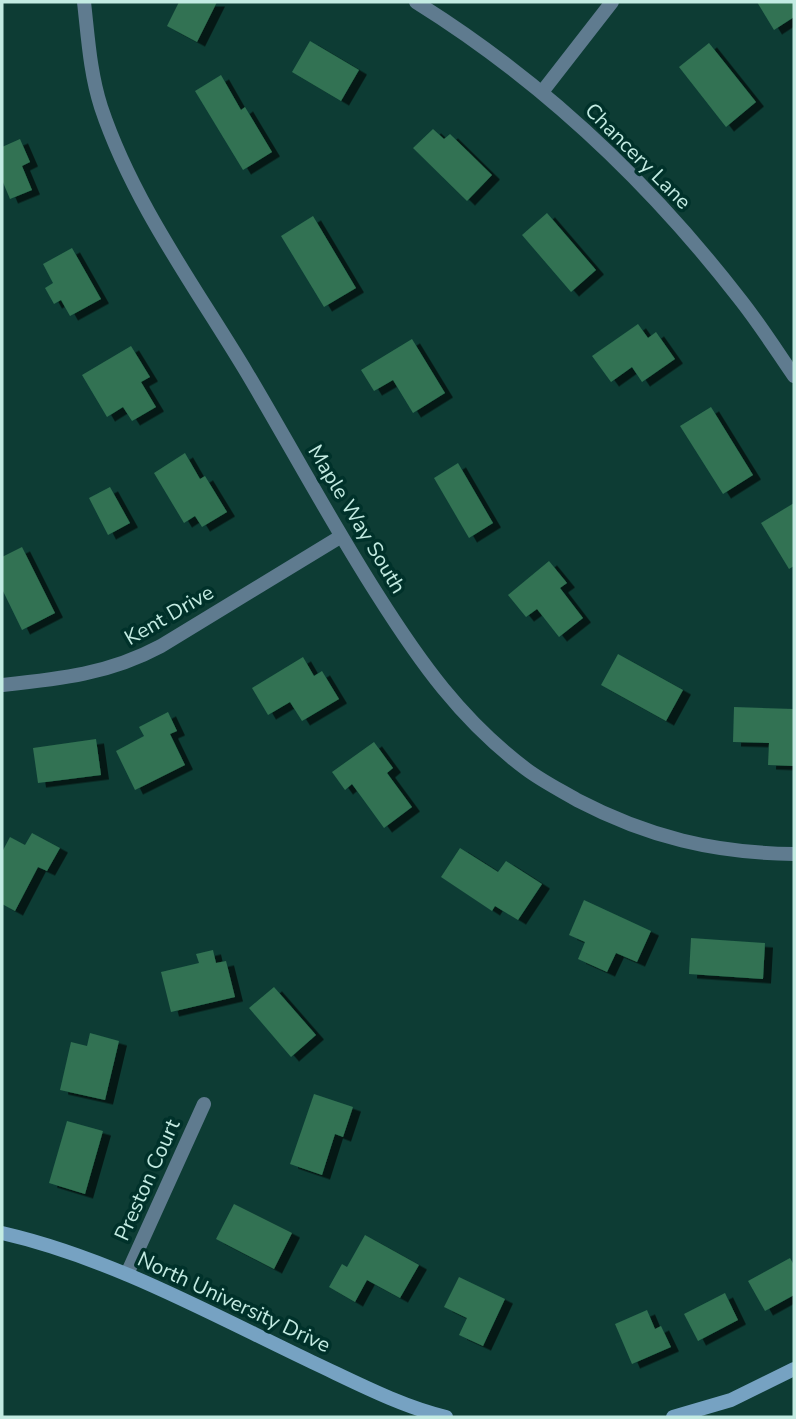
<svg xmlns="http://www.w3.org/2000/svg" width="796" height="1419" font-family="'Nunito Sans',sans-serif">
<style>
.building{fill:#307252;filter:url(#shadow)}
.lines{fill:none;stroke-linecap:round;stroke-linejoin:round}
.street{stroke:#5f7b8f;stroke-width:14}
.secondary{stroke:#76a2c2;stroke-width:14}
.labels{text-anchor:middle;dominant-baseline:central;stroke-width:7;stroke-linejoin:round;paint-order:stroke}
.street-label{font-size:21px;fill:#c3ebe2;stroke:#00312a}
</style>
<defs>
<filter id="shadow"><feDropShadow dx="8" dy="4.5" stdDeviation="0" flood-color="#0009"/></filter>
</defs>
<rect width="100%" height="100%" fill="#0d3c34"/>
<path class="building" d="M 179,2 L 217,2 L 197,42 L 167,26 Z
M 757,2 L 794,2 L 794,17 L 774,30 Z
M 310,41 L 359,70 L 341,101 L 292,72 Z
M 709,43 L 756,102 L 726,127 L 679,67 Z
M 221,75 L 241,110 L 245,107 L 272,152 L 243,170 L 195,91 Z
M 433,129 L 444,139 L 450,134 L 492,175 L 467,201 L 413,148 Z
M 20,139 L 30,162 L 22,166 L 32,190 L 10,199 L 2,180 L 2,147 Z
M 547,213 L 596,270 L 571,292 L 522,235 Z
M 313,216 L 356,288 L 324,307 L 281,236 Z
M 72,248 L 101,299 L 70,316 L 61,300 L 54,304 L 45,288 L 53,283 L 43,264 Z
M 638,324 L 648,338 L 656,332 L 675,359 L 642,382 L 632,367 L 611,382 L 592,356 Z
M 412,339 L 445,393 L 413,413 L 393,380 L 374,391 L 361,370 Z
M 131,346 L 150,377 L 141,382 L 156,407 L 132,421 L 123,407 L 107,417 L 82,375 Z
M 711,407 L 753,475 L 723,494 L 680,426 Z
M 185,453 L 200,479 L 205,476 L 227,512 L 202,527 L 195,516 L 184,523 L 154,473 Z
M 458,463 L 493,523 L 469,538 L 434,478 Z
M 110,487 L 130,523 L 108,535 L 89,498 Z
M 794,503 L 794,566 L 789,569 L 761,523 Z
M 22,547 L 55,613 L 22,630 L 2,589 L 2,557 Z
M 549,561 L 567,583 L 560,588 L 583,618 L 559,637 L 537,609 L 526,617 L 508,595 Z
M 618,654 L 683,690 L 666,721 L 601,685 Z
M 303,657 L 314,676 L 322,671 L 339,699 L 302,721 L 290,702 L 268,715 L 252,688 Z
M 734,707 L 794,709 L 794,766 L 768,765 L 769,743 L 733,742 Z
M 168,712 L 177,731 L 170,734 L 185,765 L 135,790 L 116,751 L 144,736 L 139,727 Z
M 96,739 L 101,775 L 38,783 L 33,748 Z
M 374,742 L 393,768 L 387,773 L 412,807 L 384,828 L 352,784 L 345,790 L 332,772 Z
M 32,833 L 60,848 L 47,871 L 38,867 L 15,911 L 2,904 L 2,852 L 10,837 L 25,845 Z
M 460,848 L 498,872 L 506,861 L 542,884 L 518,920 L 495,906 L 492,911 L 441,877 Z
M 584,900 L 651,931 L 637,962 L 616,953 L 607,972 L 578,959 L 585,942 L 569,935 Z
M 691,938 L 765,943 L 763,979 L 689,974 Z
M 213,950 L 216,963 L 226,961 L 235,997 L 171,1012 L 161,972 L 199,963 L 196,954 Z
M 274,987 L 316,1035 L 291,1057 L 249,1008 Z
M 90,1033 L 119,1041 L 105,1100 L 60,1090 L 71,1042 L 87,1046 Z
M 314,1094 L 353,1107 L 343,1137 L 335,1134 L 322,1175 L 290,1164 Z
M 67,1121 L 103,1131 L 85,1194 L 49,1183 Z
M 234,1204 L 292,1233 L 274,1269 L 216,1239 Z
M 365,1235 L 419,1265 L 400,1298 L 367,1280 L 355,1302 L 329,1287 L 342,1264 L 347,1267 Z
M 790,1258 L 794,1265 L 794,1295 L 765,1311 L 748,1281 Z
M 459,1277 L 505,1299 L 483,1346 L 459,1335 L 467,1318 L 444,1307 Z
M 725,1293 L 738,1320 L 698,1341 L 684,1314 Z
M 647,1310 L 655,1329 L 661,1326 L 671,1347 L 632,1364 L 615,1324 Z"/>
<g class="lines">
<path class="street" d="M 84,2 C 88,37 90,73 101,107 C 133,203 196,288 247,373 C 291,447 331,522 377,594 C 420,662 461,720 526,769 C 542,781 560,790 577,800 C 648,837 714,853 794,854
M 416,2 C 541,80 649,182 739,298 C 759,323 776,350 794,376
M 542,92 L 612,2
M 2,685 C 60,679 109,674 161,646 L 340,537
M 127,1274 L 204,1104"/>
<path class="secondary" d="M 2,1233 C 111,1258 211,1314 312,1362 C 355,1382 400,1406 446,1417
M 673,1417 L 731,1400 L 794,1369"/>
</g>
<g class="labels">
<g class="street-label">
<text transform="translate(638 156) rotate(45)">Chancery Lane</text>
<text transform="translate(357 519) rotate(59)">Maple Way South</text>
<text transform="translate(169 615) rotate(-30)">Kent Drive</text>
<text transform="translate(147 1180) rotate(-66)">Preston Court</text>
<text transform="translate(234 1302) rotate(25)">North University Drive</text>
</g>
</g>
<rect width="796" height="1419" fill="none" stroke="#c3ebe2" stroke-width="7"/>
</svg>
